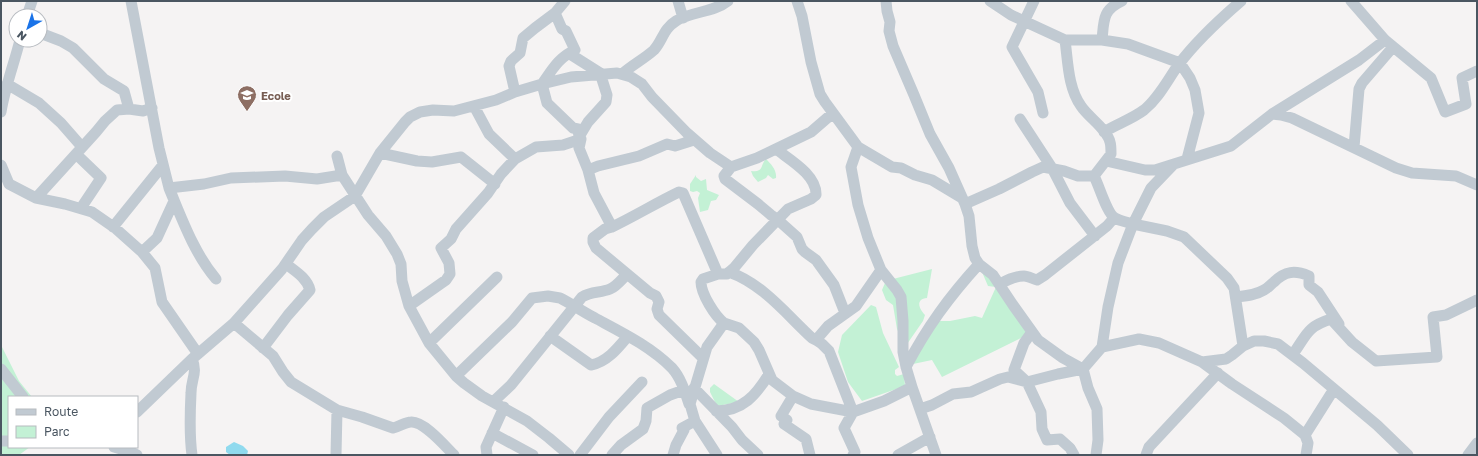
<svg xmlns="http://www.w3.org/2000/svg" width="1478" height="456" font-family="'Golos Text',sans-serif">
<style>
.green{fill:#c3f1d5}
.water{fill:#90daee}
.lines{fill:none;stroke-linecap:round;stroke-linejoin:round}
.minor{stroke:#c1cad2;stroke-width:11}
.labels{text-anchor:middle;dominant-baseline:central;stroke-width:4;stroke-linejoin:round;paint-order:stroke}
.education-label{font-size:11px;font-weight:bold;fill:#785e54;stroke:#fff;text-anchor:start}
</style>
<rect width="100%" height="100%" fill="#f5f3f3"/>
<path class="green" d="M 766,159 C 771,164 777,170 776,178 L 773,179 L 768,175 L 766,178 L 758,182 L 753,176 L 751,171 C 764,173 760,165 766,159 Z
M 696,175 L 696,177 L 701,181 L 706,179 L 707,190 L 719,195 L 716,200 L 711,201 L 708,210 L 700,212 L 698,198 L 700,193 L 697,191 L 693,192 L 690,191 L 690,184 Z
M 932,269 L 927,298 C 915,299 919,309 925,315 L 923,321 L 905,347 L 897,329 L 893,305 L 886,300 L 882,290 L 885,283 L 889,280 Z
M 982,272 L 988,275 L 1029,334 L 942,377 L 932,360 L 913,364 L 936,321 L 950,321 L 975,316 L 982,318 L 996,287 L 988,286 Z
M 871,305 L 876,307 L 883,333 L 899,367 L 895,370 L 895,374 L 897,376 L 904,374 L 905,386 L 862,401 L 848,382 L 838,352 L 842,335 Z
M 1,345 L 19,381 L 32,397 L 9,397 L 9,447 L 30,447 L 19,455 L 1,455 Z
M 714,384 L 739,402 L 717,406 L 710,392 L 710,388 Z"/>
<path class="water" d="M 234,442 L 243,446 L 248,451 L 247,455 L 230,455 L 226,452 L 226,447 Z"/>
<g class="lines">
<path class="minor" d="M 131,1 L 159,148 L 169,188 L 204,184 L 231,178 L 285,176 L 317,179 L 342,175
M 678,1 L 683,18
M 797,1 L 802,16 L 811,62 L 820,94 L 825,102 L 858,147 L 851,167 L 858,205 L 868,238 L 881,270 L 897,290 L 901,297 L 903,321 L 903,352 L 906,367 L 912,387 L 936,455
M 886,1 L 887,11 L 890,22 L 889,31 L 893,46 L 914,95 L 930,134 L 949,168 L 965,204 L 969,216 L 972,246 L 975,258 L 979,264 L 993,275 L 1013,305 L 1038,340 L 1063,358 L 1083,369 L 1088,388 L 1097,409 L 1098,440 L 1096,455
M 990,1 L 1011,15 L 1065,40 L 1102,40 L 1128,44 L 1180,63 L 1190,78 L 1195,90 L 1199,113 L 1187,159
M 1034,1 L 1012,47 L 1038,92 L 1043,113
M 1351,1 L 1385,40 L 1431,78 L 1445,112 L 1466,104 L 1462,78 L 1477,71
M 555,13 L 562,29 L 566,31 L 575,50
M 27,16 L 32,1
M 40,33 L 61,41 L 73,48 L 104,79 L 124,91 L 129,109
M 1065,40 C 1068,62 1068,88 1081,106 C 1088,117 1107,129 1110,142 C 1111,145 1111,150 1111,154 L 1094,176
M 1102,40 C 1104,21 1102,10 1122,1
M 575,50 L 570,54 L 600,73 L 607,95 L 606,102 L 588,122 L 579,137 L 578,129 L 573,128 L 547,103 L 542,84 C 552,70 559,57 575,50 Z
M 622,74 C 632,65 644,59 654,50 C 663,40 663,29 676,21 C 692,11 713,13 728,1
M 7,84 L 39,103 L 61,123 L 82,147
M 515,92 L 509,66 L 511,61 L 520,53 L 523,38 L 535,28 L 555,13 L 565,1
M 474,106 L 489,134 L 515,159
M 1,112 C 5,87 14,64 20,40
M 1272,114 L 1281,115 L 1292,118 L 1396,168 L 1412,173 L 1456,176 L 1477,185
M 1020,119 L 1052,168 L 1070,203 L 1095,236
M 1104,132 C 1117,124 1132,119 1144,110 C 1159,98 1168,79 1179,64 C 1197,40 1219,20 1241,1
M 579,137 L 581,139 L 579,148 L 588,170 L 598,166 L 639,156 L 667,144 L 675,146 L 694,140
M 858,147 L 892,167 L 901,168 L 915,175 L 932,180 L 962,198
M 1354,147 L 1359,89 L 1362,83 L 1393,47
M 380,153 L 417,161 L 432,162 L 461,157 L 495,184
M 76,154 L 101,178 L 81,208
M 337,156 L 342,175 L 368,215 L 386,236 L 397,254 L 401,264 L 402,281 L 409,306 L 429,343 L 456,376 L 464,383 L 482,396 L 527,421 L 549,438 L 569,455
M 1106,161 L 1145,170 L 1155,170 L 1231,146 L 1272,114 L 1359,60 L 1385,40
M 1174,164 L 1151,188 L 1133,224 L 1167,231 L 1184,237 L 1227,278 L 1234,288 L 1243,346
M 1,165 L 9,184 L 36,198 L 65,204 L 92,212 L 115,228 L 142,252 L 155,268 L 162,302 L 198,354
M 731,167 L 724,176 L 725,179 L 758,204 L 771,215 L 778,220 L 797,237 L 802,249 L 805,252 L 816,260 L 834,285 L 845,313
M 588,170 L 594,193 L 612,227 L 605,229 L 593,238 L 593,242 L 596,248 L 650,293 L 656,296 L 659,302 L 657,309 L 659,315 L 703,358
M 169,188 C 182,219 194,253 216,279
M 36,198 L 96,132 L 105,121 L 117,110 L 129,109 L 143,111 L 152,108
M 965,204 L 999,189 L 1032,172 L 1043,167 L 1064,171 L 1078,176 L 1094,176
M 113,227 L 163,165
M 612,227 C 635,216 656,203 679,192 L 683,193 L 718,274
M 142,252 L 157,238 L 174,201
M 729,272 C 763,284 786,314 812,338 L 816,340
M 1000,284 C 1007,280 1016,276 1024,276 C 1028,276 1033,279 1037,280 L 1045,275 L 1107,226 L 1114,218
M 1236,297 C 1246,296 1256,295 1264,290 C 1268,288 1271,284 1274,282 C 1285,271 1295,270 1309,276 L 1309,285 L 1318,292 L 1339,324
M 409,306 L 446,280 L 450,274 L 449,263 L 441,248 L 451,239 L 456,229 L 488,193 L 501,174 L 515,159 L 536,147 L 563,145 L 581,139
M 234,323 L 273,356 L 283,372 L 291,382 L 337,410 L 336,455
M 724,323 L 739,328 L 754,342 L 759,350 L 772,380 L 793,396 L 811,404 L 853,412 L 884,401 L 912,387
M 1032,332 L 1024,343 L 1014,370 L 1027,382 L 1041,412 L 1042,429 L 1047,440 L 1060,439 L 1070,448 L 1074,455
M 550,336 L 591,365 C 607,362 618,348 628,336
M 429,343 L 497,277
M 1102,347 L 1139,339 L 1159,343 L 1202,362 L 1226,359 L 1232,355 L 1243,346 L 1254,341 L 1264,341 L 1278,344 L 1303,363 L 1377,425 L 1408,455
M 263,348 L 288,315 L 310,290 C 307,278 295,271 286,264
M 1293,354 C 1307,335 1306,327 1331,319 L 1352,342 L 1376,361 L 1437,357 L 1433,317 L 1446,315 L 1477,300
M 192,359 C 198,373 191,379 191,393 C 190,413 189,434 192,455
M 1202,362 L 1232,384 L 1284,418 L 1305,435 L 1308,443 L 1306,455
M 906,367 C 927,327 949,297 979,264
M 1,369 L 23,397
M 456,376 L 512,322 L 532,298 L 548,296 L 560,298 C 572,304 583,312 595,318 C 621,332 650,346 672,368 C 681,378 685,392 689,404
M 694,388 L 732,427 L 742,440 L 758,455
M 793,396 L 781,416 L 787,420 L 784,424 L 806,439 L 810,455
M 493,402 L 511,385 L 582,297 C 591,291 601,293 610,289 C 617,286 622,279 627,274
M 920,409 L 932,405 L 953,394 L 971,392 L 1000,379 L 1008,377 L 1027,382 L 1058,374 L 1083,369 L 1102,347 L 1108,307 L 1118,263 L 1133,224 C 1127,222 1120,221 1115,218 C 1107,214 1099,185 1094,176
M 337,410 L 362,417 L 393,428 C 399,427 405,422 411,422 C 424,421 445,446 454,455
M 716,411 C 743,411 756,395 769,374
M 137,412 L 192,359 L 234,323 L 282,269 L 302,240 L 312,229 L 324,217 L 355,196 L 380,153 L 405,122 L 410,117 L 420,112 L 433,110 L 454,111 L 496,100 L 515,92 L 542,84 L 571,77 L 617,73 L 631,77 L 642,84 L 652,97 L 687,133 L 710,153 L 731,167 L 757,158 L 811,132 L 833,113
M 492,433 L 533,455
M 1305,435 L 1334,389
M 1,441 L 9,441
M 114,447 L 131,452 L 137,455
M 487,455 L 486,447 L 504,407
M 580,455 L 609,417 L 642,382
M 612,455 L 621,445 L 643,429 L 646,421 L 647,408 L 670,395 L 684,390
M 673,455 L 676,445 L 684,430 L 682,428 L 695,421
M 717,455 L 695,421 L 690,404 L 707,347 L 724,323 C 715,316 701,294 701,282 L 703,279 L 718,274 L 727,274 L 734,268 L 753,245 L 788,209 L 811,199 L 816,195 C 817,175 790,160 776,149
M 853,455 L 855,452 L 844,428 L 853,412 L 829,351 L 822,344 L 816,340 L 828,326 L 856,306 L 881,270
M 898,455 L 930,437
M 1146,455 L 1149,447 L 1218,373
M 1468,455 L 1477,443"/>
</g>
<defs>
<g id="school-pin" transform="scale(1)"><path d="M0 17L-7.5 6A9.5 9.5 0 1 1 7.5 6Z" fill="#8d6e63" stroke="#fff"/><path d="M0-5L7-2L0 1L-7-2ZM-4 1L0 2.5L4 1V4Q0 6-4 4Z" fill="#fff"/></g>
</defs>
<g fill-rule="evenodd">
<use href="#school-pin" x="247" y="95"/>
</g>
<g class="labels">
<g class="education-label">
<text x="261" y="95">Ecole</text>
</g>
</g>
<rect width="1478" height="456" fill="none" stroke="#4a5661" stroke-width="4"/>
<rect x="8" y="396" width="130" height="52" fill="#ffffff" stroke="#b7bbc0"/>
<rect x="16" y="409" width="20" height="6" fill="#c1cad2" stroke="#b7bbc0"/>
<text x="44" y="416" font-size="12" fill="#4a5661">Route</text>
<rect x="16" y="426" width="20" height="12" fill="#c3f1d5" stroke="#b7bbc0"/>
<text x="44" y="436" font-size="12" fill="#4a5661">Parc</text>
<g transform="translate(28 28) rotate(219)"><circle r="19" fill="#ffffff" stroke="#b7bbc0"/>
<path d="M0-3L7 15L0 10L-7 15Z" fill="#1a73e8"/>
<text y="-6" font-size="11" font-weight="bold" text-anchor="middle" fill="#4a5661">N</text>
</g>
</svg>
